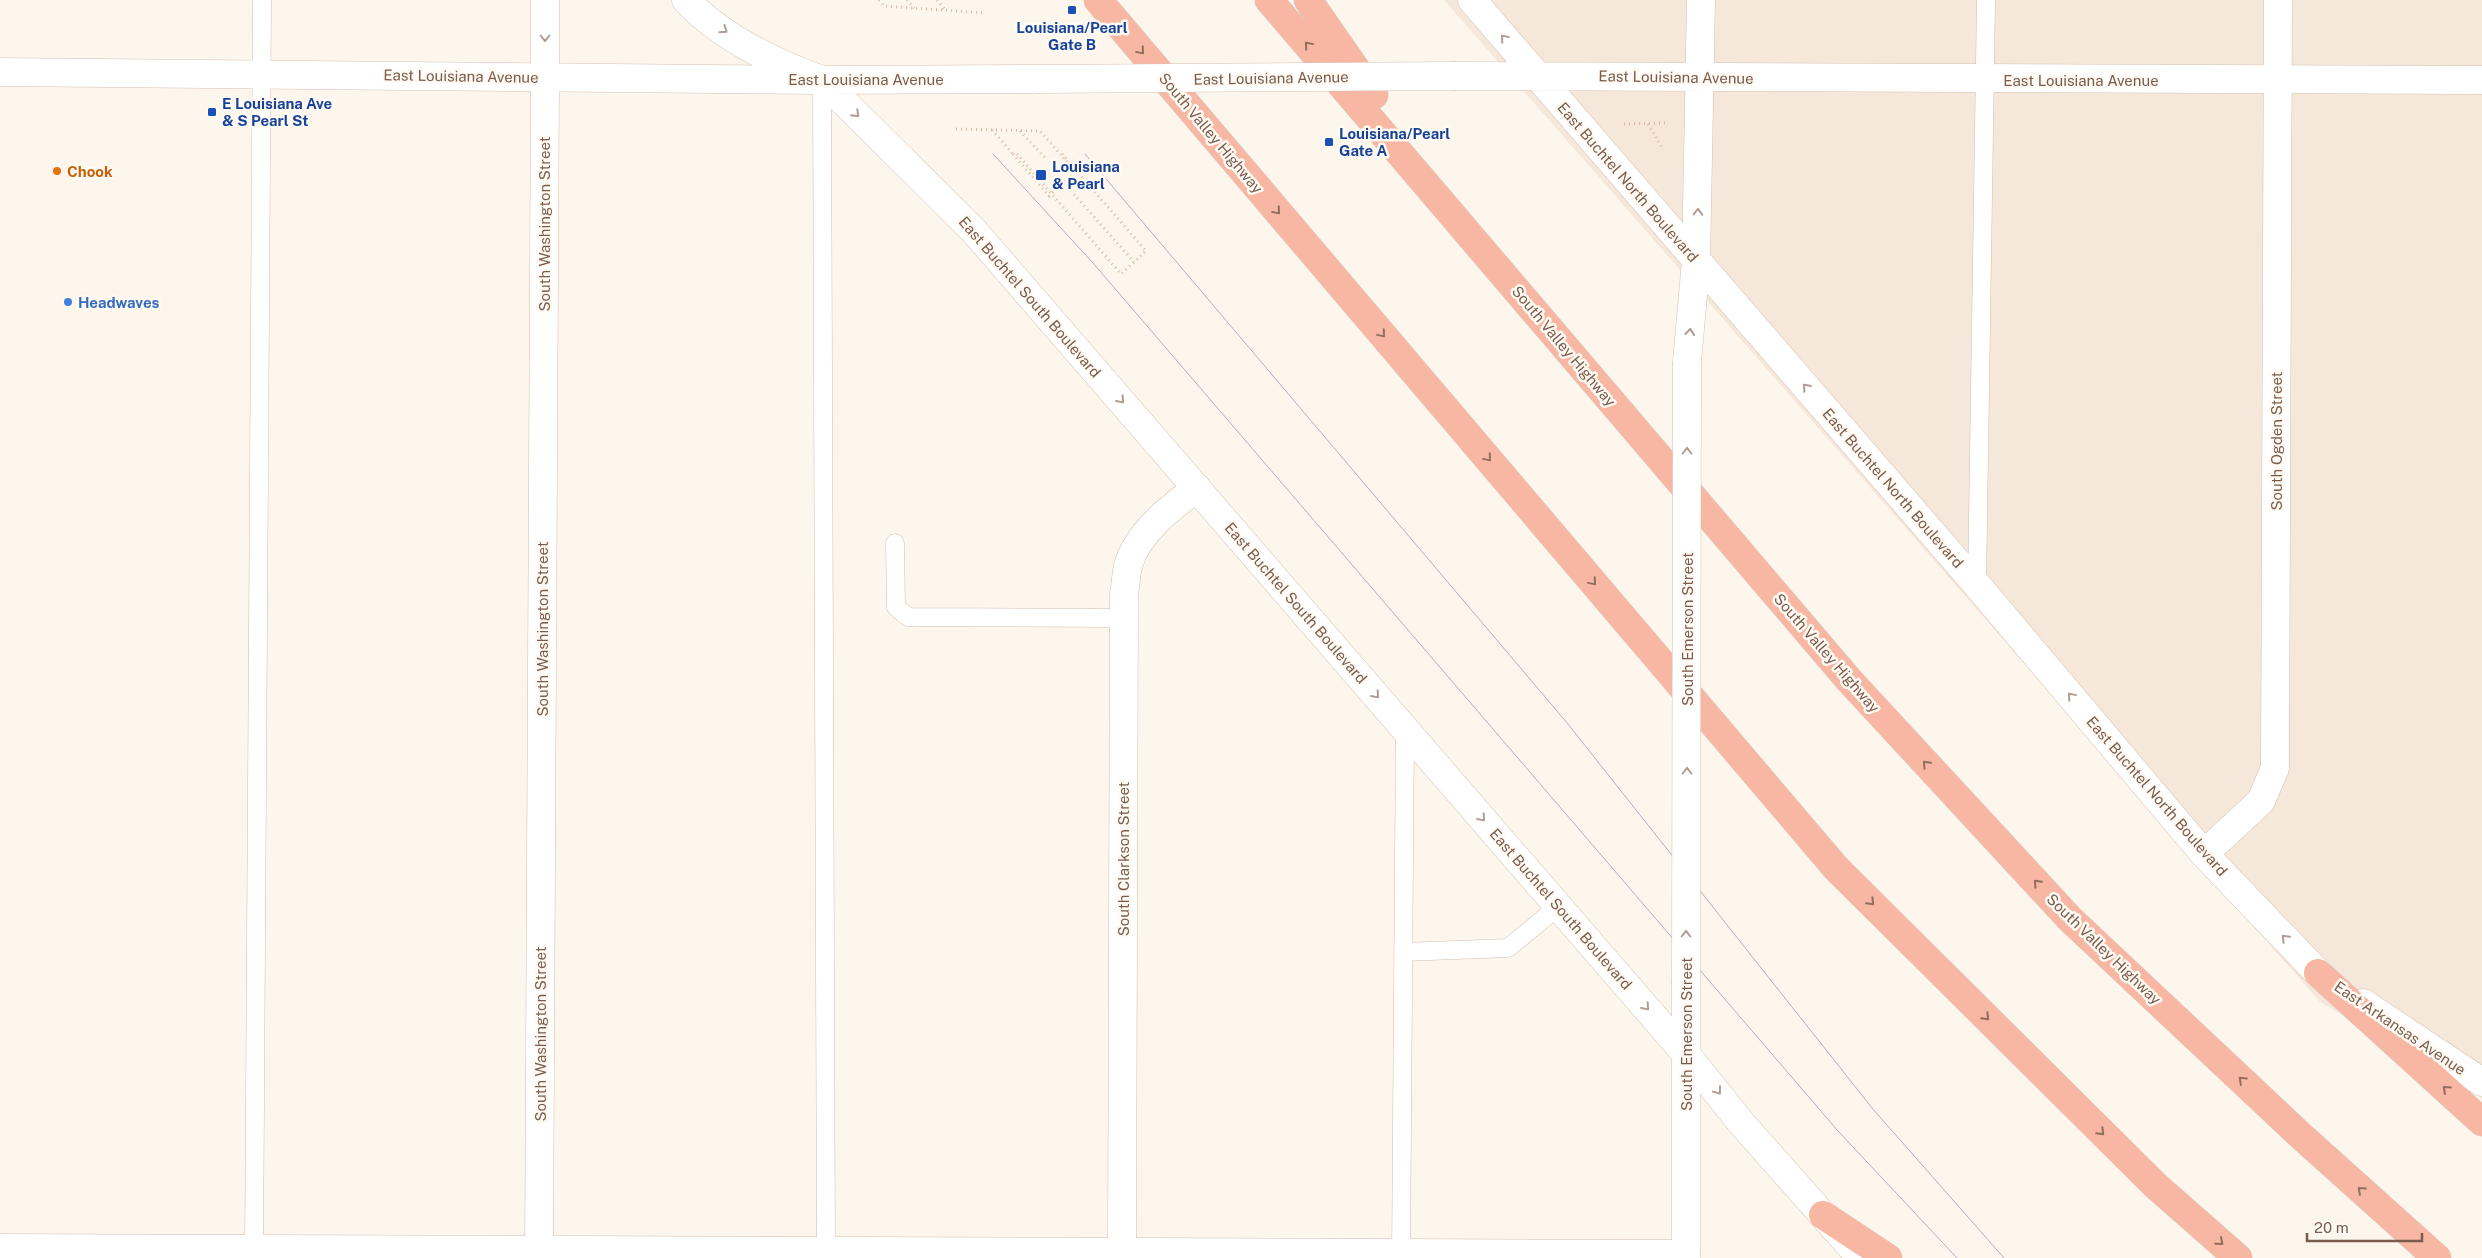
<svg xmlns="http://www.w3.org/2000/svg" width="2482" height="1258" font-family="'Public Sans',sans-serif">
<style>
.residential{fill:#f5e8da}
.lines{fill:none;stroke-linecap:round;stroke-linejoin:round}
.lane-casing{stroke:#d1beb0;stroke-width:19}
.street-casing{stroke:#d1beb0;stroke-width:29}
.secondary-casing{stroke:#d6c0b0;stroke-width:29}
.highway-casing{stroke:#dad1cd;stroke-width:29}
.path{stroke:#d9b8a5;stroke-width:3;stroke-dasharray:1 4;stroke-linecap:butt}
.lane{stroke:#fff;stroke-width:18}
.street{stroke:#fff;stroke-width:28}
.secondary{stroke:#fff;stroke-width:28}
.highway{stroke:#f7b7a3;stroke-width:28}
.tram{stroke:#b9a8c9;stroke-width:1}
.secondary-bridge-casing{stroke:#d6c0b0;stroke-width:29;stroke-linecap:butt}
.path-bridge{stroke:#d9b8a5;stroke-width:3;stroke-dasharray:1 4;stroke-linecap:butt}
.secondary-bridge{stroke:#fff;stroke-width:28}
.oneway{stroke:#af9d94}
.oneway2{stroke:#936e5e}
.transit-dot{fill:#1a4fb4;stroke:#fffaf3;stroke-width:2}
.food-dot{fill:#e8710a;stroke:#fffaf3;stroke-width:2}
.shop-dot{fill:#3f7fe0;stroke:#fffaf3;stroke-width:2}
.labels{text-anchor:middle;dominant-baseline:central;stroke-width:5;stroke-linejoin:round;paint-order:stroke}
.transit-label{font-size:15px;font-weight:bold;fill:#164399;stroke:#fffaf3;text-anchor:start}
.street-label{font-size:15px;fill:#7a5c4d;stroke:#fffaf3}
.food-label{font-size:15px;font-weight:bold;fill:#c56008;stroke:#fffaf3;text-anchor:start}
.shop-label{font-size:15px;font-weight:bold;fill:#366cbe;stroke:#fffaf3;text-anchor:start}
</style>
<rect width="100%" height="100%" fill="#fdf6ec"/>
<path class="residential" d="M 1444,0 L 2482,0 L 2482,1099 L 2320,1002 Z"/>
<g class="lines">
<g class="lane-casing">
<path id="lane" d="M 822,80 L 826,1258
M 895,543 L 896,607 L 908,617 L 1124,618
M 1977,585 L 1986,0
M 1403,952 L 1508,948 L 1559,906
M 254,1258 L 262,0
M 1401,1258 L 1405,728"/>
</g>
<g class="street-casing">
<path id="street" d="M 2204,854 L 2261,801 L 2275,768 L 2278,0
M 2363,1003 L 2482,1082
M 0,1248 L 1686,1254
M 539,1258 L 545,77
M 1122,1258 L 1124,593 C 1126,584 1126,574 1128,566 C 1137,533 1171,507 1197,488"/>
</g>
<g class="secondary-casing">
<path id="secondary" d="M 686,0 C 722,38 773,62 822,80 L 974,231 L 1686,1054 L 1743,1125 L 1861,1258
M 1472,0 L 1977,585 L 2204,854 L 2318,973
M 0,72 L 822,80 L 1038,79
M 1456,76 L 2482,80
M 545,77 L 545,0
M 1687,362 L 1696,261 L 1701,0
M 1686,983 L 1686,1258"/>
</g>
<g class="highway-casing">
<path id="highway" d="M 1098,0 L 1836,868 L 2155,1185 L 2238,1258
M 1269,0 L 1849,680 L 2070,919 L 2300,1135 L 2437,1258
M 1308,0 L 1374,95
M 2318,973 L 2482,1122
M 1823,1215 L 1888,1258"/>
</g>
<path class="path" d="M 879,0 L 884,6 L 985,13
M 907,0 L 914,8
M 937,0 L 945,10
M 1624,124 L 1665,123
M 1648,124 L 1663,149
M 956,129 L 1040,131 L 1060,154
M 992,130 L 1013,154
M 1020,131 L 1047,160
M 1017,154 L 1121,274 L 1146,251 L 1062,154
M 1064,183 L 1134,262"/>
<use href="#lane" class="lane"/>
<use href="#street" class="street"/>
<use href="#secondary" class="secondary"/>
<use href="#highway" class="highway"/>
<path class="tram" d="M 993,154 L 1093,263 L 1838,1131 L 1957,1258
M 1085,154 L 1568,724 L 1872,1108 L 2004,1258"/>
<g class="secondary-bridge-casing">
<path id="secondary-bridge" d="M 1038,79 L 1456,76
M 1686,983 L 1687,362"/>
</g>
<path class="path-bridge" d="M 1013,154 L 1049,196 L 1076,172 L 1060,154"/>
<use href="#secondary-bridge" class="secondary-bridge"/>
</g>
<defs><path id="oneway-chevron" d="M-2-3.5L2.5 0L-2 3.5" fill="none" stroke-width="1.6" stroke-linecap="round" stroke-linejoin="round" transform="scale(1.25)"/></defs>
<g class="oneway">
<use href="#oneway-chevron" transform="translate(724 30) rotate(35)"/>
<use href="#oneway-chevron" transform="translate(545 38) rotate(90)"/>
<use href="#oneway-chevron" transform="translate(1504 38) rotate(-130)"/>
<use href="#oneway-chevron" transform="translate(856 114) rotate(45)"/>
<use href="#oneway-chevron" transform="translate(1698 212) rotate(-89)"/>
<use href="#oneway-chevron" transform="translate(1690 332) rotate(-84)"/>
<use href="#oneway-chevron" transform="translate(1806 387) rotate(-131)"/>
<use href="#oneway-chevron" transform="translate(1121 400) rotate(49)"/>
<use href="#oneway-chevron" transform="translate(1687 451) rotate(-90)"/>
<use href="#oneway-chevron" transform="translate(1376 695) rotate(49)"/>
<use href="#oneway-chevron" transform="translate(2071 696) rotate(-130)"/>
<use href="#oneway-chevron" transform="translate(1687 771) rotate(-90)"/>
<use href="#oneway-chevron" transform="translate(1482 818) rotate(49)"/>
<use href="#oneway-chevron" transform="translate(1686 934) rotate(-90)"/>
<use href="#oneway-chevron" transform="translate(2285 938) rotate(-134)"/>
<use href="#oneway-chevron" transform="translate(1646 1007) rotate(49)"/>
<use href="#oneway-chevron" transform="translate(1718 1091) rotate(53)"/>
</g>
<g class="oneway2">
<use href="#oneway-chevron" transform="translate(1308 45) rotate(-130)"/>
<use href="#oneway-chevron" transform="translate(1141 51) rotate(50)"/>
<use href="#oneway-chevron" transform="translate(1277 211) rotate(50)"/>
<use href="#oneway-chevron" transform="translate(1382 334) rotate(50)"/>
<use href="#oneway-chevron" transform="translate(1488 458) rotate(50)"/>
<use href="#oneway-chevron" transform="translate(1593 582) rotate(50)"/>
<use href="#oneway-chevron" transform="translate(1926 764) rotate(-133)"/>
<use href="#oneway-chevron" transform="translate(2037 883) rotate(-133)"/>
<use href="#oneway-chevron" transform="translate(1871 902) rotate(45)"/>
<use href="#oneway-chevron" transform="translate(1986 1017) rotate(45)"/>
<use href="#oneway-chevron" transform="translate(2242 1080) rotate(-137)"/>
<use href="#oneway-chevron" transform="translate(2446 1089) rotate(-138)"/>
<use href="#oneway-chevron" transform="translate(2101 1132) rotate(45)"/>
<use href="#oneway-chevron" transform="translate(2361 1190) rotate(-138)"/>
<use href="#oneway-chevron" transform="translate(2220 1242) rotate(41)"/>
</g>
<g class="transit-dot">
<rect x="1067" y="5" width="10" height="10" rx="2.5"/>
<rect x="207" y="107" width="10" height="10" rx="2.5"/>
<rect x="1324" y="137" width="10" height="10" rx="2.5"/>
<rect x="1035" y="169" width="12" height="12" rx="2.5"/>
</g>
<circle class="food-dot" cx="57" cy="171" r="5"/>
<circle class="shop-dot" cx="68" cy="302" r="5"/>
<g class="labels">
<g class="transit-label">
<text x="1072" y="27" text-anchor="middle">Louisiana/Pearl<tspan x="1072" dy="17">Gate B</tspan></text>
<text x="222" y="103">E Louisiana Ave<tspan x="222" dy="17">&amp; S Pearl St</tspan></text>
<text x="1339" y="133">Louisiana/Pearl<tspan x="1339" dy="17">Gate A</tspan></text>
<text x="1052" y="166">Louisiana<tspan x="1052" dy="17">&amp; Pearl</tspan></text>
</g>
<g class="street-label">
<text transform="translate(461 76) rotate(1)">East Louisiana Avenue</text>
<text transform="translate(1676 77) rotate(1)">East Louisiana Avenue</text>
<text transform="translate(1271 78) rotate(-1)">East Louisiana Avenue</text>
<text x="866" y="79">East Louisiana Avenue</text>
<text x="2081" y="80">East Louisiana Avenue</text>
<text transform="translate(1211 133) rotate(50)">South Valley Highway</text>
<text transform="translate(1628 182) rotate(49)">East Buchtel North Boulevard</text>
<text transform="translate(544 224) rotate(-90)">South Washington Street</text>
<text transform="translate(1030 297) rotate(49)">East Buchtel South Boulevard</text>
<text transform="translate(1564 346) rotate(50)">South Valley Highway</text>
<text transform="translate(2276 441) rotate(-90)">South Ogden Street</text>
<text transform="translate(1893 488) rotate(49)">East Buchtel North Boulevard</text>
<text transform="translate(1296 603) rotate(49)">East Buchtel South Boulevard</text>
<text transform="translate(542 629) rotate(-90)">South Washington Street</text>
<text transform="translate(1687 629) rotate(-90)">South Emerson Street</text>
<text transform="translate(1827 653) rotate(49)">South Valley Highway</text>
<text transform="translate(2157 796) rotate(49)">East Buchtel North Boulevard</text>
<text transform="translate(1123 859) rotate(-90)">South Clarkson Street</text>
<text transform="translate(1561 909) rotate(49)">East Buchtel South Boulevard</text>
<text transform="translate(2104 949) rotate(44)">South Valley Highway</text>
<text transform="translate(2400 1028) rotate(34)">East Arkansas Avenue</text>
<text transform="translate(540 1034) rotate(-90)">South Washington Street</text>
<text transform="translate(1686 1034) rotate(-90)">South Emerson Street</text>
</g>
<g class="food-label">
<text x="67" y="171">Chook</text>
</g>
<g class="shop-label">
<text x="78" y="302">Headwaves</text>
</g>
</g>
<path d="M2307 1233v8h115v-8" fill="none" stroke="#7a5c4d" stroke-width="2.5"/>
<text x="2314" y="1233" font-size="15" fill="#7a5c4d" stroke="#fffaf3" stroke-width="4" paint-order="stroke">20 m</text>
</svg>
